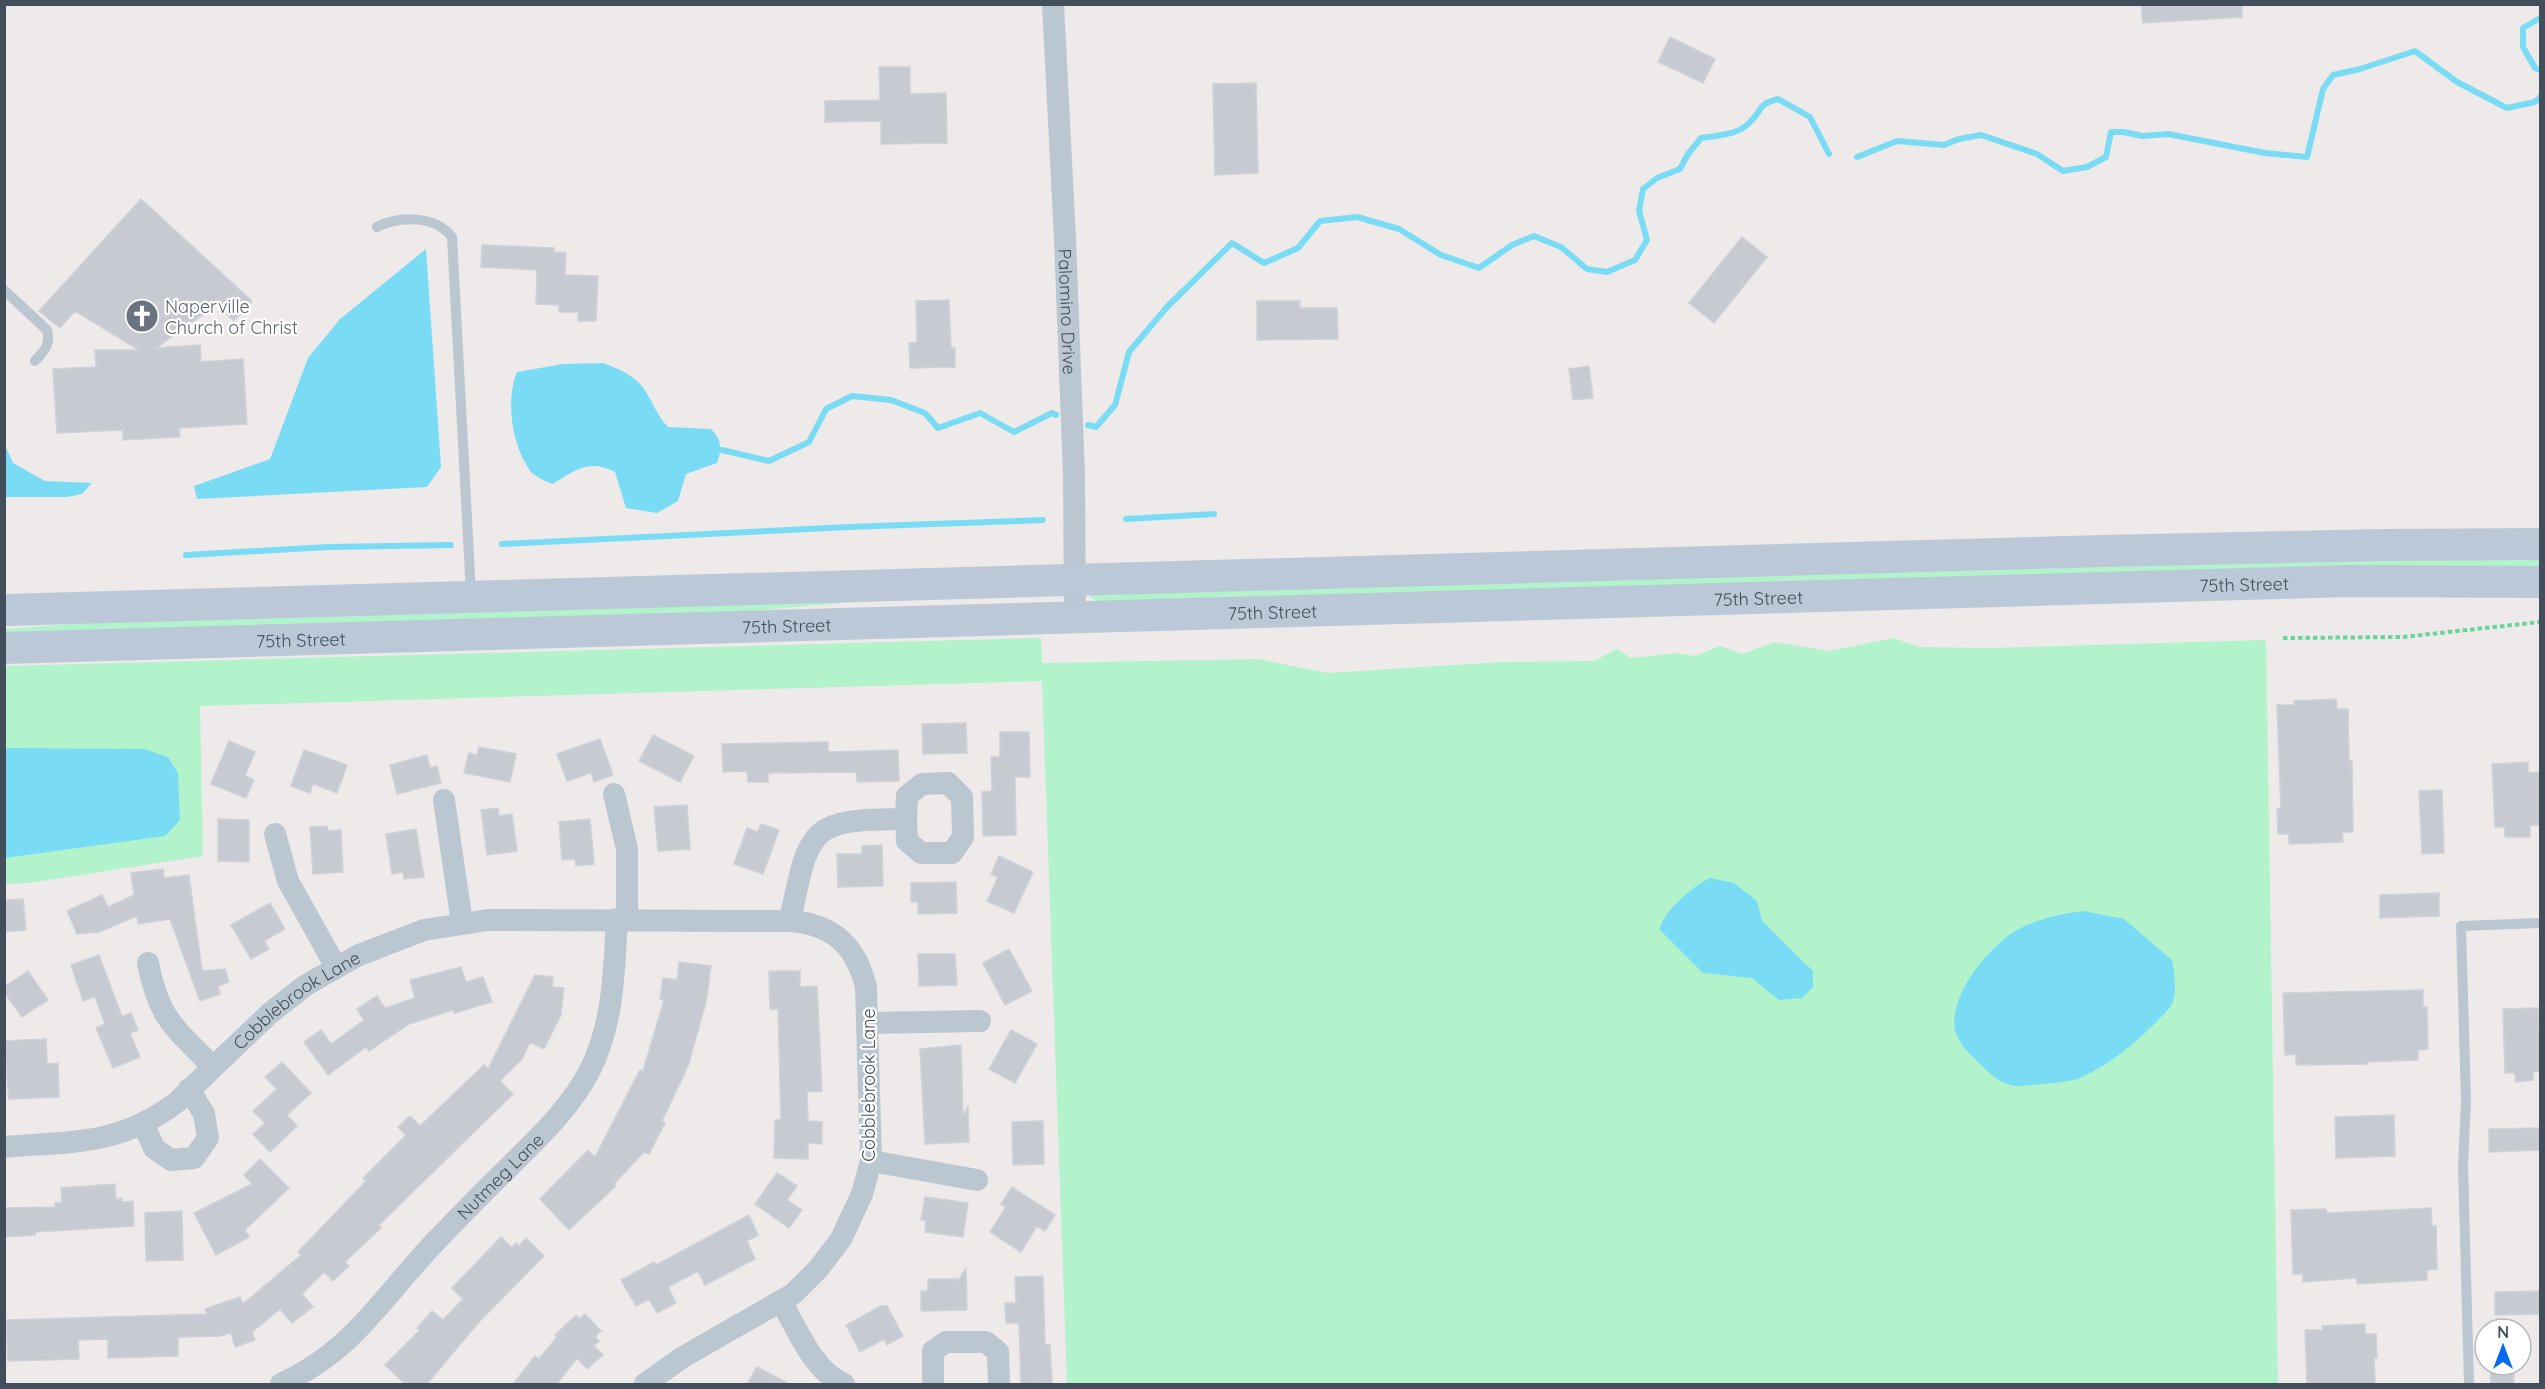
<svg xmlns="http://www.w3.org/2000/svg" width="2545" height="1389" font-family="Quicksand,sans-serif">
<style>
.green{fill:#b2f3cb}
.water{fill:#7adbf5}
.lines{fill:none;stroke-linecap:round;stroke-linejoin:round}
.stream{stroke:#7adbf5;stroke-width:6}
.building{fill:#c7cad1;stroke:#ced1d8;stroke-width:1.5}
.path{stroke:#67d49e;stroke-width:4;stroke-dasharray:4.5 3;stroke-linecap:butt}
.service{stroke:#bac6d0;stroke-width:10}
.minor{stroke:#bac6d0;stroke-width:22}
.secondary{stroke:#bbc8d7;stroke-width:32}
.labels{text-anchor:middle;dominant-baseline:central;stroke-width:4.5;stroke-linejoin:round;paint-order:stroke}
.worship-label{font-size:18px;fill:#5b616d;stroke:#fff;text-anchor:start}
.street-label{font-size:18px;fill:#424f5a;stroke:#fff}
</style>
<rect width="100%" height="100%" fill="#eeeaea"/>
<path class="green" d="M 2540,557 L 2540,569 L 1099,603 L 1090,597 L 1090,595 L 2277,559 Z
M 853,600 L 853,602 L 693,616 L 5,634 L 4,629 L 111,621 Z
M 1041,638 L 1042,663 L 1258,659 L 1327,673 L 1502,662 L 1594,661 L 1617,649 L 1631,658 L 1677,653 L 1695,656 L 1720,646 L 1742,654 L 1775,642 L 1829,651 L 1894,638 L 1919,647 L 1987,648 L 2266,640 L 2278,1384 L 1067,1384 L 1042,681 L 200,706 L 203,856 L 29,883 L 5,884 L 5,666 Z"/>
<path class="water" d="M 426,249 L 441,467 L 427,487 L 197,499 L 194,486 L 270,459 L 308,358 L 340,319 Z
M 603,363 C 617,368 631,374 641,385 C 652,398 654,412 668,427 L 711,429 C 722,440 722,449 717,463 L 686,474 L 678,501 L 657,513 L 626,508 L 615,472 C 588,458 575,471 552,484 C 545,481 536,477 531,472 C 512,447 505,401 517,372 L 563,364 Z
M 5,445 L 13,463 L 45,481 L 92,483 L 82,494 L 67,497 L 5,497 Z
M 4,748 L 144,749 L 168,757 L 178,773 L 180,820 L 165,836 L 5,858 Z
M 1710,878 L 1734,883 L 1757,901 L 1762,921 L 1813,971 L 1813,987 L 1802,998 L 1779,1000 L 1752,978 L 1703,973 L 1660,930 C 1660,914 1695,884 1710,878 Z
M 2083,911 L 2124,919 L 2172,960 C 2174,972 2177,989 2173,1001 C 2171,1008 2164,1014 2159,1019 C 2136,1043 2112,1063 2082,1077 C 2071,1083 2037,1084 2023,1086 C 2003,1087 1994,1077 1980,1064 C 1973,1057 1964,1049 1959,1040 C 1939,1006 1988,946 2017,930 C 2036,919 2061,914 2083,911 Z"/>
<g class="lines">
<path class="stream" d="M 2540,18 L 2523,28 L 2523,47 L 2535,68 L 2540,70
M 1857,157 L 1897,141 L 1944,145 L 1959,139 L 1981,135 L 2037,154 L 2063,171 L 2087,167 L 2106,157 L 2111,132 L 2123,132 L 2143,136 L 2168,134 L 2265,153 L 2307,157 L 2323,89 L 2333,75 L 2360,69 L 2415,51 L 2457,82 L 2507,108 L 2535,102 L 2540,97
M 1088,425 L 1096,427 L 1115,405 L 1129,352 L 1167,307 L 1232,243 L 1264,263 L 1298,248 L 1320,221 L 1357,217 L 1399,229 L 1441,255 L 1479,268 L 1512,245 L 1534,236 L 1561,247 L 1587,269 L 1607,272 L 1635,260 L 1647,240 L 1639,211 L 1643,189 L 1657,178 L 1680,169 L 1688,154 L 1701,138 C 1718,135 1737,136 1750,122 C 1764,109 1756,105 1778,99 L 1810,117 L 1829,154
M 722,450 L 769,461 L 809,442 L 826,409 L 852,396 L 891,400 L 925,413 L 938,428 L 980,413 L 1014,432 L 1052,413 L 1056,415
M 1126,519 L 1214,514
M 502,544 L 849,527 L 1043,520
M 186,555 L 329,547 L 451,545"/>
</g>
<path class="building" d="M 2141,4 L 2242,4 L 2242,17 L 2143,23 Z
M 1670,37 L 1715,59 L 1703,83 L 1658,62 Z
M 879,67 L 910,67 L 910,94 L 946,93 L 947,143 L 881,144 L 881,121 L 825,122 L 825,101 L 880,100 Z
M 1256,83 L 1258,173 L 1215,175 L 1213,84 Z
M 141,199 L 252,301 L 234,321 L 217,305 L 156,348 L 200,345 L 201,362 L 243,359 L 247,424 L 179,428 L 180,437 L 123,440 L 123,430 L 57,433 L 53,369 L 96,367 L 95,350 L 139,350 L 75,311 L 60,328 L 39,311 Z
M 1742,237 L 1767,257 L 1714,323 L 1689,303 Z
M 482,245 L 554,248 L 554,252 L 566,253 L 565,275 L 598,276 L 596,321 L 578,321 L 578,312 L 559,312 L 559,305 L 536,304 L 537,270 L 481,267 Z
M 949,300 L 951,348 L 955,348 L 955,367 L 910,368 L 909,343 L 917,342 L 916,301 Z
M 1257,301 L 1300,301 L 1300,308 L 1337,308 L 1338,339 L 1257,340 Z
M 1589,366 L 1593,398 L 1573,400 L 1569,369 Z
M 2336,699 L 2337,709 L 2348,709 L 2349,761 L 2352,761 L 2353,832 L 2342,832 L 2343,842 L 2289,844 L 2289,834 L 2278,834 L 2277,809 L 2281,809 L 2277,705 L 2294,705 L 2294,701 Z
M 966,723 L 967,753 L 923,754 L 922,724 Z
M 1000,732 L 1029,732 L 1030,777 L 1015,777 L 1016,835 L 983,836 L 982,792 L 992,791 L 991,757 L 1000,757 Z
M 653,735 L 694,756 L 680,782 L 639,761 Z
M 600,739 L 613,775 L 594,782 L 591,773 L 567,781 L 557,754 Z
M 229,741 L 255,752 L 245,776 L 254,780 L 246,798 L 211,784 Z
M 828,742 L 828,752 L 898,750 L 899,781 L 857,782 L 856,772 L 768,773 L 768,782 L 748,782 L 747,771 L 723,772 L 722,744 Z
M 479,747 L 516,754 L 510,782 L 464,773 L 469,753 L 477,755 Z
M 304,750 L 347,765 L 337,793 L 313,784 L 310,793 L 291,786 Z
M 427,755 L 430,768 L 437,766 L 441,783 L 397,794 L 390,765 Z
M 2528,762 L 2528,773 L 2541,772 L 2541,825 L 2530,825 L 2530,837 L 2505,837 L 2505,827 L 2495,827 L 2492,764 Z
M 2442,790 L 2444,853 L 2422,854 L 2419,791 Z
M 687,805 L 690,849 L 658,851 L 654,807 Z
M 498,808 L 499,816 L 512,814 L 517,851 L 487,855 L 481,810 Z
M 218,819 L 249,820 L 249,862 L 218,861 Z
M 590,819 L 594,864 L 576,866 L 575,859 L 562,860 L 559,822 Z
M 761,824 L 779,830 L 763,874 L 734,864 L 747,828 L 758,832 Z
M 327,826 L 328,831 L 341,830 L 343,872 L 313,874 L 310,827 Z
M 416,829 L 424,877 L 404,879 L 403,872 L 392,874 L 386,834 Z
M 882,845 L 883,886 L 838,887 L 837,854 L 862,854 L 862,846 Z
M 999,856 L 1033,872 L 1014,913 L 987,901 L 998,877 L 991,874 Z
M 163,869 L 164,878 L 189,875 L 202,971 L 225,969 L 229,982 L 218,986 L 220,994 L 200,1001 L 170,919 L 138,924 L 137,916 L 99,932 L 77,934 L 67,911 L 102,895 L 108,907 L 134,895 L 131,873 Z
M 956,882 L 957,913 L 918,914 L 918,902 L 911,902 L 911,883 Z
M 2439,893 L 2439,916 L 2380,918 L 2380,895 Z
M 23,899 L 26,930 L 4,932 L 4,900 Z
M 270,903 L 285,929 L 264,941 L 269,949 L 251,959 L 231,925 Z
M 1009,949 L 1032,991 L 1005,1005 L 983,963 Z
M 918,954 L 955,954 L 957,985 L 919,986 Z
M 99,955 L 122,1017 L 131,1013 L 138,1030 L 130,1033 L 140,1057 L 113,1068 L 96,1028 L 105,1024 L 95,997 L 83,1001 L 71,965 Z
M 679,962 L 711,966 L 706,1002 L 688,1066 L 662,1121 L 665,1123 L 649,1154 L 644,1152 L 614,1184 L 616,1186 L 569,1230 L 540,1199 L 588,1150 L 595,1157 L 640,1070 L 643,1071 L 664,1000 L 660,999 L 663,978 L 677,980 Z
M 461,967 L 466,982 L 483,977 L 492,1002 L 454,1013 L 453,1010 L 409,1024 L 369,1051 L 366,1047 L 328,1075 L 304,1042 L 321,1030 L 331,1044 L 364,1020 L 357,1009 L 377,996 L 385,1008 L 415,998 L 410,980 Z
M 28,971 L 48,1000 L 22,1017 L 4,992 L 4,987 Z
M 769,971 L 800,971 L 800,987 L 817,986 L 822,1091 L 807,1092 L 808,1121 L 822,1122 L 822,1144 L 808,1143 L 808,1159 L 774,1158 L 775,1120 L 781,1120 L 778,1009 L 770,1009 Z
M 535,975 L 553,977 L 552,987 L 564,988 L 561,1015 L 544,1049 L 530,1042 L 522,1059 L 500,1081 L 513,1094 L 379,1225 L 381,1228 L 345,1262 L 349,1266 L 333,1281 L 324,1272 L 302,1294 L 313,1307 L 292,1323 L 280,1309 L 252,1332 L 255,1340 L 235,1347 L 231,1333 L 220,1336 L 178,1337 L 178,1356 L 108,1358 L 108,1339 L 78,1340 L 79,1359 L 8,1361 L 6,1320 L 207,1314 L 205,1309 L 240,1297 L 243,1304 L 301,1255 L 298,1252 L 366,1181 L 363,1178 L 406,1135 L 398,1127 L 410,1116 L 420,1126 L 484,1065 L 488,1069 Z
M 2423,990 L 2423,1007 L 2427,1007 L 2428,1049 L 2418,1050 L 2418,1060 L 2367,1062 L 2367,1064 L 2296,1065 L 2296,1054 L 2285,1055 L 2283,993 Z
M 2538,1008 L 2541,1071 L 2533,1072 L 2533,1080 L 2516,1082 L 2515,1073 L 2505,1073 L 2503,1009 Z
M 1011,1030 L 1037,1044 L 1015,1083 L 989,1069 Z
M 46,1039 L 47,1064 L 58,1063 L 59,1097 L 9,1099 L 4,1041 Z
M 961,1045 L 963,1116 L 968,1106 L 969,1142 L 925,1144 L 920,1049 Z
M 282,1062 L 311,1093 L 287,1115 L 297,1126 L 270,1152 L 253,1134 L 265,1123 L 253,1111 L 277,1089 L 265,1077 Z
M 2394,1115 L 2395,1156 L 2336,1158 L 2335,1117 Z
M 1043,1121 L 1044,1164 L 1013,1165 L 1012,1122 Z
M 2541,1128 L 2541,1150 L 2489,1152 L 2489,1129 Z
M 260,1159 L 289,1188 L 245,1230 L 249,1237 L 216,1255 L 194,1213 L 252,1184 L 244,1175 Z
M 777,1173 L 797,1186 L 787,1200 L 802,1210 L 789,1228 L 755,1204 Z
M 115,1184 L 116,1199 L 122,1198 L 122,1202 L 133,1201 L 134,1226 L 35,1232 L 35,1235 L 4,1237 L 4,1208 L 55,1207 L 55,1203 L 62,1203 L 61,1188 Z
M 1012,1187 L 1055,1215 L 1045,1231 L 1037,1226 L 1021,1252 L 990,1232 L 1006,1207 L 1001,1204 Z
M 925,1197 L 968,1203 L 963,1237 L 925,1232 L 926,1221 L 921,1220 Z
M 2431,1208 L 2432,1226 L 2436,1226 L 2437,1269 L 2427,1270 L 2427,1280 L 2357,1284 L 2357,1278 L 2303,1282 L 2303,1274 L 2293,1274 L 2291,1210 L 2326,1209 L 2327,1213 Z
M 182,1211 L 183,1260 L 146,1261 L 145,1213 Z
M 749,1215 L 758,1235 L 747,1241 L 755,1259 L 705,1285 L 698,1271 L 668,1287 L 676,1303 L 657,1313 L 649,1299 L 636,1306 L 621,1280 L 654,1262 L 656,1265 Z
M 501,1237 L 512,1248 L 516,1243 L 519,1246 L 526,1238 L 544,1256 L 479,1322 L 427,1384 L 405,1384 L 385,1365 L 420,1330 L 417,1328 L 432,1311 L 443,1320 L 463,1299 L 452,1288 Z
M 966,1268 L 967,1310 L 921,1311 L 921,1291 L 928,1291 L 928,1279 L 957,1279 L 956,1284 Z
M 1043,1276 L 1045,1345 L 1050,1345 L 1052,1383 L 1021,1384 L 1019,1323 L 1006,1323 L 1005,1303 L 1016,1303 L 1015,1277 Z
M 2541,1291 L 2541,1314 L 2495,1315 L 2495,1292 Z
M 881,1306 L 887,1306 L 903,1336 L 887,1345 L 884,1339 L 860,1352 L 846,1325 Z
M 585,1314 L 601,1331 L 595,1337 L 599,1341 L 594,1346 L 603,1355 L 587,1369 L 577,1358 L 557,1384 L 513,1384 L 535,1356 L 539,1359 L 557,1337 L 555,1335 L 576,1315 L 579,1319 Z
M 2365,1324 L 2365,1334 L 2376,1334 L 2377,1358 L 2374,1358 L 2375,1384 L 2307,1384 L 2305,1330 L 2323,1330 L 2322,1326 Z
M 2490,1365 L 2513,1365 L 2514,1384 L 2491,1384 Z
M 757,1367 L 789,1384 L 747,1384 Z"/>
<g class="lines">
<path class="path" d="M 2283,638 L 2403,637 L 2540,622"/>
<path class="service" d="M 377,227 C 400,216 435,215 452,237 L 471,594
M 4,290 L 47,330 C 51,345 44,351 35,361
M 2469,1384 L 2463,1166 L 2466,1101 L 2461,926 L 2540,923"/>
<g class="minor">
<path id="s1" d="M 1053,4 L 1065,239 L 1074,475 L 1075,619"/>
<path d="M 614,794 L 627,849 L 627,919"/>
<path d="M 444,800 L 462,923"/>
<path d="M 275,834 L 288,881 L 336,967"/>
<path d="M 790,921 C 809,828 808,819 906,819 L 907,841 L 921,853 L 952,853 L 963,837 L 962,797 L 948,783 L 922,784 L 907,796 L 906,819"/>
<path d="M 148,963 C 159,1019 174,1027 212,1066"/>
<path d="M 868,1023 L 980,1021"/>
<path d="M 143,1123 L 154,1148 L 171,1160 L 194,1158 L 208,1138 L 204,1114 L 189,1089"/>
<path id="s2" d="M 4,1147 C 72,1141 119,1146 177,1102 L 269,1014 L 306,985 L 359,955 L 424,930 L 488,920 L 790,921 C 833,924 856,946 866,987 L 871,1161 L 862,1194 L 841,1239 L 819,1268 L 793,1294 L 683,1357 L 645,1384"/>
<path d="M 871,1161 L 977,1180"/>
<path d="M 781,1301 C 797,1329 814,1372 844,1384"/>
<path id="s3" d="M 281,1384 C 355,1350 382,1297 436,1241 C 459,1217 482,1193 506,1170 C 537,1139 570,1109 590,1070 C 614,1022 614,970 617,919"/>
<path d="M 933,1384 L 933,1351 L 946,1342 L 986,1342 L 998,1352 L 999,1384"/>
</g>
<g class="secondary">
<path d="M 4,610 L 2102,551 L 2383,545 L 2540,544"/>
<path id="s4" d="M 4,648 L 2350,581 L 2540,582"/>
</g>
</g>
<defs>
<g id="church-disc" transform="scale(1.725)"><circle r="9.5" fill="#6b7280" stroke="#fff"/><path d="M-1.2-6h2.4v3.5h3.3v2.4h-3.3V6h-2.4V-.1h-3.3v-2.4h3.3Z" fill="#fff"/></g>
</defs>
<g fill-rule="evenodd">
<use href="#church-disc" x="142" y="316"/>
</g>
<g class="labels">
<g class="worship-label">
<text x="165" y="306">Naperville<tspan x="165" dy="21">Church of Christ</tspan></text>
</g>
<g class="street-label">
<text stroke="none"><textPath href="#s1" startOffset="308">Palomino Drive</textPath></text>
<text stroke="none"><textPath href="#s4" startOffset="2241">75th Street</textPath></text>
<text stroke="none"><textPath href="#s4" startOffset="1755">75th Street</textPath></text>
<text stroke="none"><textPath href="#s4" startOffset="1269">75th Street</textPath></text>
<text stroke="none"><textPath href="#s4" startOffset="783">75th Street</textPath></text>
<text stroke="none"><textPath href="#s4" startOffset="297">75th Street</textPath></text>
<text stroke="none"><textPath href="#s2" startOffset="340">Cobblebrook Lane</textPath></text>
<text transform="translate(868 1085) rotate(-90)">Cobblebrook Lane</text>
<text stroke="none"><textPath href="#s3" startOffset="304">Nutmeg Lane</textPath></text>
</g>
</g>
<rect width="2545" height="1389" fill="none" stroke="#424f5a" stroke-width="12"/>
<g transform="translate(2503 1347)"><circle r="28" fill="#ffffff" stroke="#b3b9bd" stroke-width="1.5"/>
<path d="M0-4.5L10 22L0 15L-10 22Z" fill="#056aee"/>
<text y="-9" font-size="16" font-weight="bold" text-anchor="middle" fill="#424f5a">N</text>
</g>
</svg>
